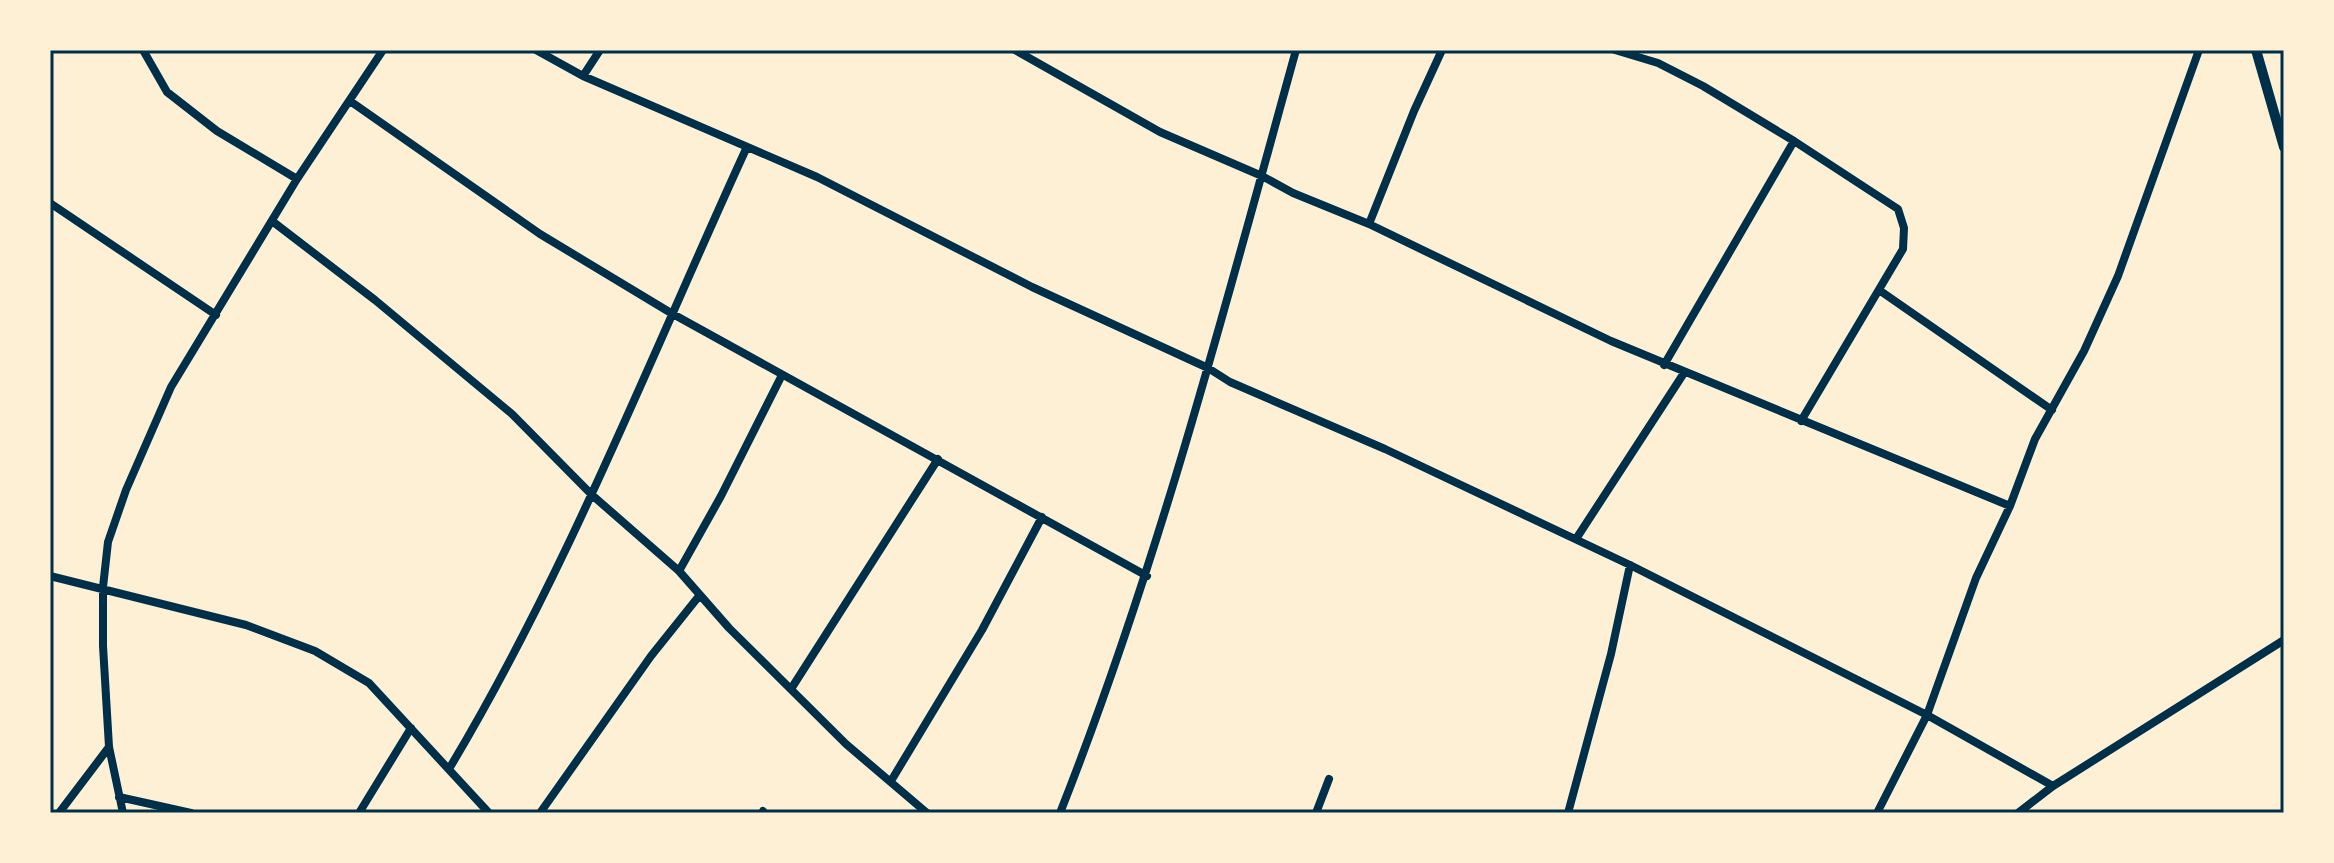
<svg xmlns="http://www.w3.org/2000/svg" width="2334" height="863" font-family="Poppins,sans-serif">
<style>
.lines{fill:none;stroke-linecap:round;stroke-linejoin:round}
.minor{stroke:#003049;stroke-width:8}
.tertiary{stroke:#003049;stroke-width:10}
.neatline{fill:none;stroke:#003049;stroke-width:3}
</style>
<rect width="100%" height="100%" fill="#fdf0d5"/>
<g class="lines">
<path class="minor" d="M 143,50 L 167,92 L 217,131 L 297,179
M 536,50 L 583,76 L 817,177 L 1032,287 L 1208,368 L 1230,382 L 1385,449 L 1630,565 L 1927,715 L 2053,786
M 1015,50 L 1160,132 L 1262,176 L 1293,193 L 1369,224 L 1611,341 L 2010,506
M 1615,50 L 1658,63 L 1703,86 L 1794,141 L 1898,209 L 1904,228 L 1903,249 L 1801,421
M 583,76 L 600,50
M 350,101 L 540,234 L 671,313 L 1147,576
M 50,203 L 216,315
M 272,221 L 375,300 L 512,414 L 592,495 L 679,571 L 729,628 L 846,744 L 927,813
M 1369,224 L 1414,111 L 1442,50
M 1879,290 L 2052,410
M 1664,365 L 1794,141
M 1576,539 L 1684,373
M 679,571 L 721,496 L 782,375
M 50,576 L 246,625 L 315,651 L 369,683 L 489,813
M 791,689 L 938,459
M 449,769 C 567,572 651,356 746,149
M 891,781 L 982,630 L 1042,517
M 119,797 L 191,813
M 59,813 L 109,747
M 123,813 L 109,747 L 103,646 L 103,587 L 108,542 L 126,490 L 171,387 L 297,179 L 383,50
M 359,813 L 411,728
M 540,813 L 651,656 L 699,596
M 762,813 L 763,811
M 1060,813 C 1158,565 1225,307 1296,50
M 1316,813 L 1329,779
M 1568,813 L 1611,654 L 1630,565
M 1877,813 L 1927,715 L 1976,578 L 2010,506 L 2035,439 L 2084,351 L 2118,276 L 2199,50
M 2018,813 L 2053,786 L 2284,640"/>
<path class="tertiary" d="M 2256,50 L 2284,147"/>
</g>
<rect width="2334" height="863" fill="none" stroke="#fdf0d5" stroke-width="104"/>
<rect x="52" y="52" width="2230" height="759" class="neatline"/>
</svg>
